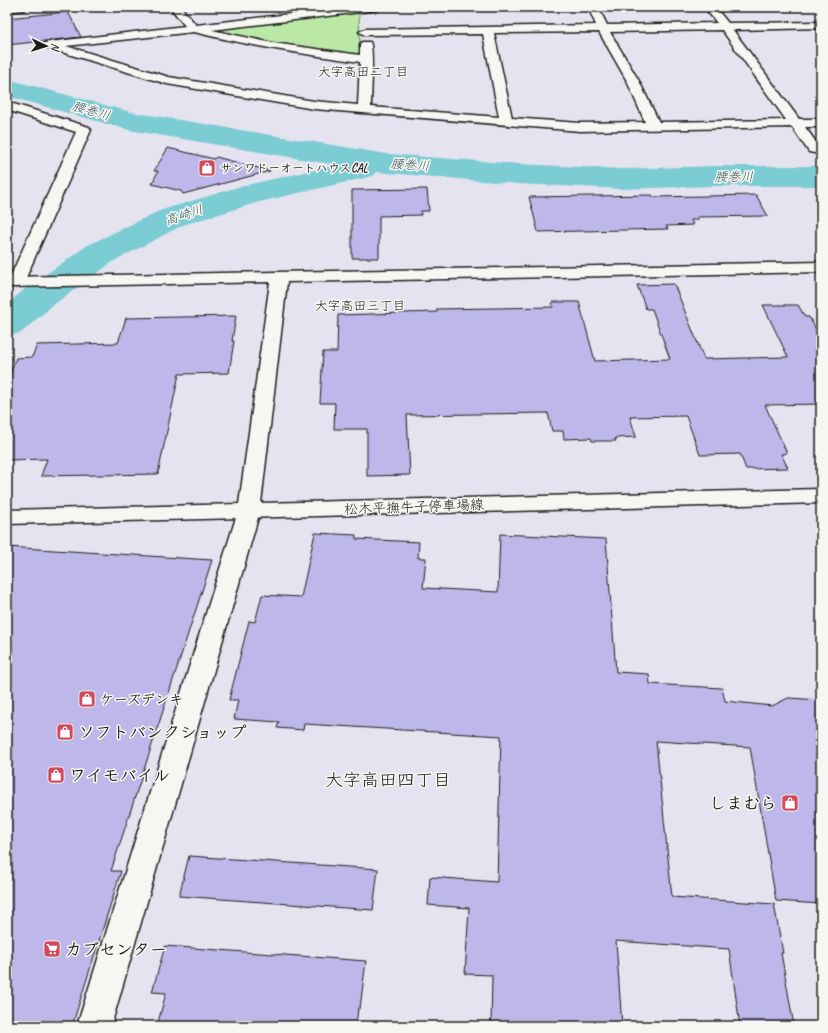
<svg xmlns="http://www.w3.org/2000/svg" width="828" height="1033" font-family="Caveat,'Klee One',sans-serif">
<style>
.green{fill:#bbe8a5;stroke:#6c8260}
.lines{fill:none;stroke-linecap:round;stroke-linejoin:round}
.river{fill:#7bccd4;fill-rule:evenodd}
.building{fill:#beb7e9;stroke:#1c1c1c}
.street-casing{stroke:#1c1c1c;stroke-width:3}
.secondary-casing{stroke:#1c1c1c;stroke-width:3}
.highway-casing{stroke:#1c1c1c;stroke-width:3}
.street{fill:#f6f6f2;fill-rule:evenodd}
.secondary{fill:#f6f6f2;fill-rule:evenodd}
.highway{fill:#f6f6f2;fill-rule:evenodd}
.labels{text-anchor:middle;dominant-baseline:central;stroke-width:3;stroke-linejoin:round;paint-order:stroke}
.far-poi-label{font-size:12px;font-weight:bold;fill:#1c1c1c;stroke:#f6f6f2;text-anchor:start}
.far-neighbourhood-label{font-size:13px;fill:#1c1c1c;stroke:#f6f6f2}
.far-water-label{font-size:13px;font-style:italic;fill:#3d5a5c;stroke:#f6f6f2}
.street-label{font-size:14px;fill:#1c1c1c;stroke:#f6f6f2}
.poi-label{font-size:14px;font-weight:bold;fill:#1c1c1c;stroke:#f6f6f2;text-anchor:start}
.near-poi-label{font-size:17px;font-weight:bold;fill:#1c1c1c;stroke:#f6f6f2;text-anchor:start}
.near-neighbourhood-label{font-size:18px;fill:#1c1c1c;stroke:#f6f6f2}
</style>
<rect width="100%" height="100%" fill="#e5e3ef"/>
<filter id="ink" filterUnits="userSpaceOnUse"><feTurbulence type="fractalNoise" baseFrequency=".025" numOctaves="2"/><feDisplacementMap in="SourceGraphic" scale="8" xChannelSelector="R" yChannelSelector="G"/><feConvolveMatrix kernelMatrix="1 2 1 2 8 2 1 2 1" color-interpolation-filters="sRGB"/></filter>
<g filter="url(#ink)">
<path class="green" d="M 359,11 L 360,55 L 355,56 L 287,47 L 212,30 L 210,28 Z"/>
<g class="lines">
<path class="river" d="M 7,79 L 131,112 L 387,154 L 518,164 L 622,169 L 715,166 L 821,166 L 821,186 L 715,186 L 622,189 L 518,184 L 376,172 L 373,176 L 259,202 L 183,225 L 114,261 L 53,305 L 21,333 L 7,336 L 7,304 L 25,289 L 88,245 L 159,211 L 238,187 L 336,165 L 129,130 L 7,96 Z"/>
</g>
<path class="building" d="M 68,12 L 81,37 L 7,45 L 7,18 Z
M 168,148 L 214,159 L 216,157 L 270,171 L 183,194 L 181,191 L 152,184 L 158,171 L 154,171 Z
M 427,189 L 429,211 L 421,211 L 421,215 L 379,216 L 379,258 L 352,258 L 352,190 Z
M 652,195 L 653,197 L 756,195 L 768,216 L 697,217 L 698,220 L 691,220 L 693,225 L 666,226 L 668,229 L 538,232 L 529,197 Z
M 674,284 L 704,359 L 788,357 L 763,305 L 798,305 L 805,317 L 809,317 L 821,338 L 821,404 L 765,405 L 787,453 L 781,454 L 788,468 L 746,469 L 740,454 L 700,455 L 686,416 L 630,417 L 636,437 L 615,438 L 616,441 L 592,441 L 591,438 L 564,439 L 563,431 L 552,431 L 548,413 L 407,415 L 410,475 L 367,476 L 367,429 L 334,429 L 335,403 L 320,403 L 323,352 L 337,352 L 338,315 L 437,312 L 437,309 L 553,307 L 552,302 L 579,302 L 595,361 L 670,359 L 652,309 L 646,309 L 637,285 Z
M 236,316 L 232,341 L 234,341 L 229,373 L 179,374 L 158,474 L 41,476 L 47,459 L 7,460 L 7,381 L 16,358 L 32,357 L 37,345 L 118,343 L 126,318 Z
M 315,533 L 356,535 L 356,539 L 419,542 L 418,558 L 426,558 L 423,588 L 498,592 L 500,534 L 606,539 L 616,672 L 649,674 L 650,684 L 722,688 L 725,701 L 772,706 L 788,698 L 821,700 L 821,904 L 776,901 L 750,747 L 656,741 L 672,897 L 774,904 L 783,953 L 781,953 L 794,1026 L 740,1026 L 729,949 L 616,941 L 622,1026 L 491,1026 L 492,975 L 465,974 L 469,908 L 428,905 L 430,877 L 497,882 L 501,736 L 304,724 L 303,730 L 277,728 L 279,722 L 234,719 L 238,700 L 229,700 L 249,621 L 255,622 L 262,595 L 301,597 Z
M 7,547 L 212,560 L 111,871 L 121,871 L 72,1026 L 7,1026 Z
M 189,856 L 378,869 L 373,910 L 179,896 Z
M 165,946 L 366,961 L 360,1008 L 358,1008 L 356,1026 L 157,1026 L 166,993 L 152,992 Z"/>
<g class="lines">
<g class="street-casing">
<path id="street" d="M 170,7 L 181,7 L 196,25 L 350,7 L 383,7 L 378,10 L 212,30 L 273,43 L 360,55 L 360,44 L 362,42 L 370,42 C 374,49 371,95 371,107 L 499,117 L 483,34 L 365,35 L 359,32 L 365,29 L 596,25 L 588,7 L 598,7 L 607,25 L 717,23 L 704,7 L 715,7 L 728,23 L 821,22 L 821,28 L 733,30 L 799,119 L 821,119 L 821,127 L 805,127 L 821,149 L 819,152 L 814,153 L 809,152 L 792,127 L 580,131 L 314,109 L 167,84 L 45,47 L 43,45 L 45,43 L 49,42 L 185,26 ZM 722,30 L 786,120 L 659,122 L 639,81 L 610,32 ZM 194,32 C 249,46 304,54 360,62 L 358,105 L 314,101 L 169,77 L 66,46 ZM 599,32 L 627,81 L 645,122 L 580,123 L 512,118 L 494,33 Z
M 7,102 L 89,127 L 91,130 L 24,282 L 22,286 L 16,287 L 10,286 L 8,282 L 76,132 L 7,110 Z
M 249,504 L 257,506 L 260,511 L 111,1026 L 77,1026 L 238,511 L 241,506 Z"/>
</g>
<g class="secondary-casing">
<path id="secondary" d="M 821,262 L 821,272 L 287,282 L 261,503 L 821,489 L 821,503 L 7,524 L 7,510 L 239,504 L 270,282 L 7,287 L 7,277 Z"/>
</g>
<g class="highway-casing">
<path id="highway" d="M 7,7 L 29,7 L 24,10 L 7,12 Z"/>
</g>
<use href="#street" class="street"/>
<use href="#secondary" class="secondary"/>
<use href="#highway" class="highway"/>
</g>
</g>
<defs>
<g id="shop-square" transform="scale(0.9)"><rect x="-9" y="-9" width="18" height="18" rx="4" fill="#d1495b" stroke="#f6f6f2"/><path d="M-5-2.5h2.3a2.7 3.5 0 0 1 5.4 0H5L5.5 6h-11ZM-1.5-2.5h3a1.5 2.3 0 0 0-3 0Z" fill="#fff"/></g>
<g id="supermarket-square" transform="scale(0.9)"><rect x="-9" y="-9" width="18" height="18" rx="4" fill="#d1495b" stroke="#f6f6f2"/><path d="M-6-5.5h2.5l.6 2H6L4.5 2H-2.5L-4.4-4H-6ZM-1.5 3.2a1.3 1.3 0 1 0 .1 0ZM3 3.2a1.3 1.3 0 1 0 .1 0Z" fill="#fff"/></g>
</defs>
<g fill-rule="evenodd">
<use href="#shop-square" x="207" y="168"/>
<use href="#shop-square" x="87" y="699"/>
<use href="#shop-square" x="65" y="732"/>
<use href="#shop-square" x="56" y="775"/>
<use href="#shop-square" x="790" y="803"/>
<use href="#supermarket-square" x="52" y="949"/>
</g>
<g class="labels">
<g class="far-poi-label">
<text x="220" y="168">サンワドーオートハウスCAL</text>
</g>
<g class="far-neighbourhood-label">
<text x="363" y="72">大字高田二丁目</text>
<text x="360" y="306">大字高田三丁目</text>
</g>
<g class="far-water-label">
<text transform="translate(91 111) rotate(16)">腰巻川</text>
<text transform="translate(410 165) rotate(4)">腰巻川</text>
<text transform="translate(734 177) rotate(-1)">腰巻川</text>
<text transform="translate(184 215) rotate(-19)">高崎川</text>
</g>
<g class="street-label">
<text transform="translate(414 507) rotate(-2)">松木平撫牛子停車場線</text>
</g>
<g class="poi-label">
<text x="100" y="699">ケーズデンキ</text>
</g>
<g class="near-poi-label">
<text x="78" y="732">ソフトバンクショップ</text>
<text x="69" y="775">ワイモバイル</text>
<text x="777" y="803" text-anchor="end">しまむら</text>
<text x="65" y="949">カブセンター</text>
</g>
<g class="near-neighbourhood-label">
<text x="388" y="780">大字高田四丁目</text>
</g>
</g>
<rect width="828" height="1033" fill="none" stroke="#f6f6f2" stroke-width="24"/>
<rect x="12" y="12" width="804" height="1009" fill="none" stroke="#1c1c1c" stroke-width="1.5" filter="url(#ink)"/>
<g transform="translate(46 46) rotate(94)" stroke="#f6f6f2" stroke-width="3" paint-order="stroke">
<path d="M0-3L7 15L0 10L-7 15Z" fill="#1c1c1c"/>
<text y="-6" font-size="11" font-weight="bold" text-anchor="middle" fill="#1c1c1c">N</text>
</g>
</svg>
